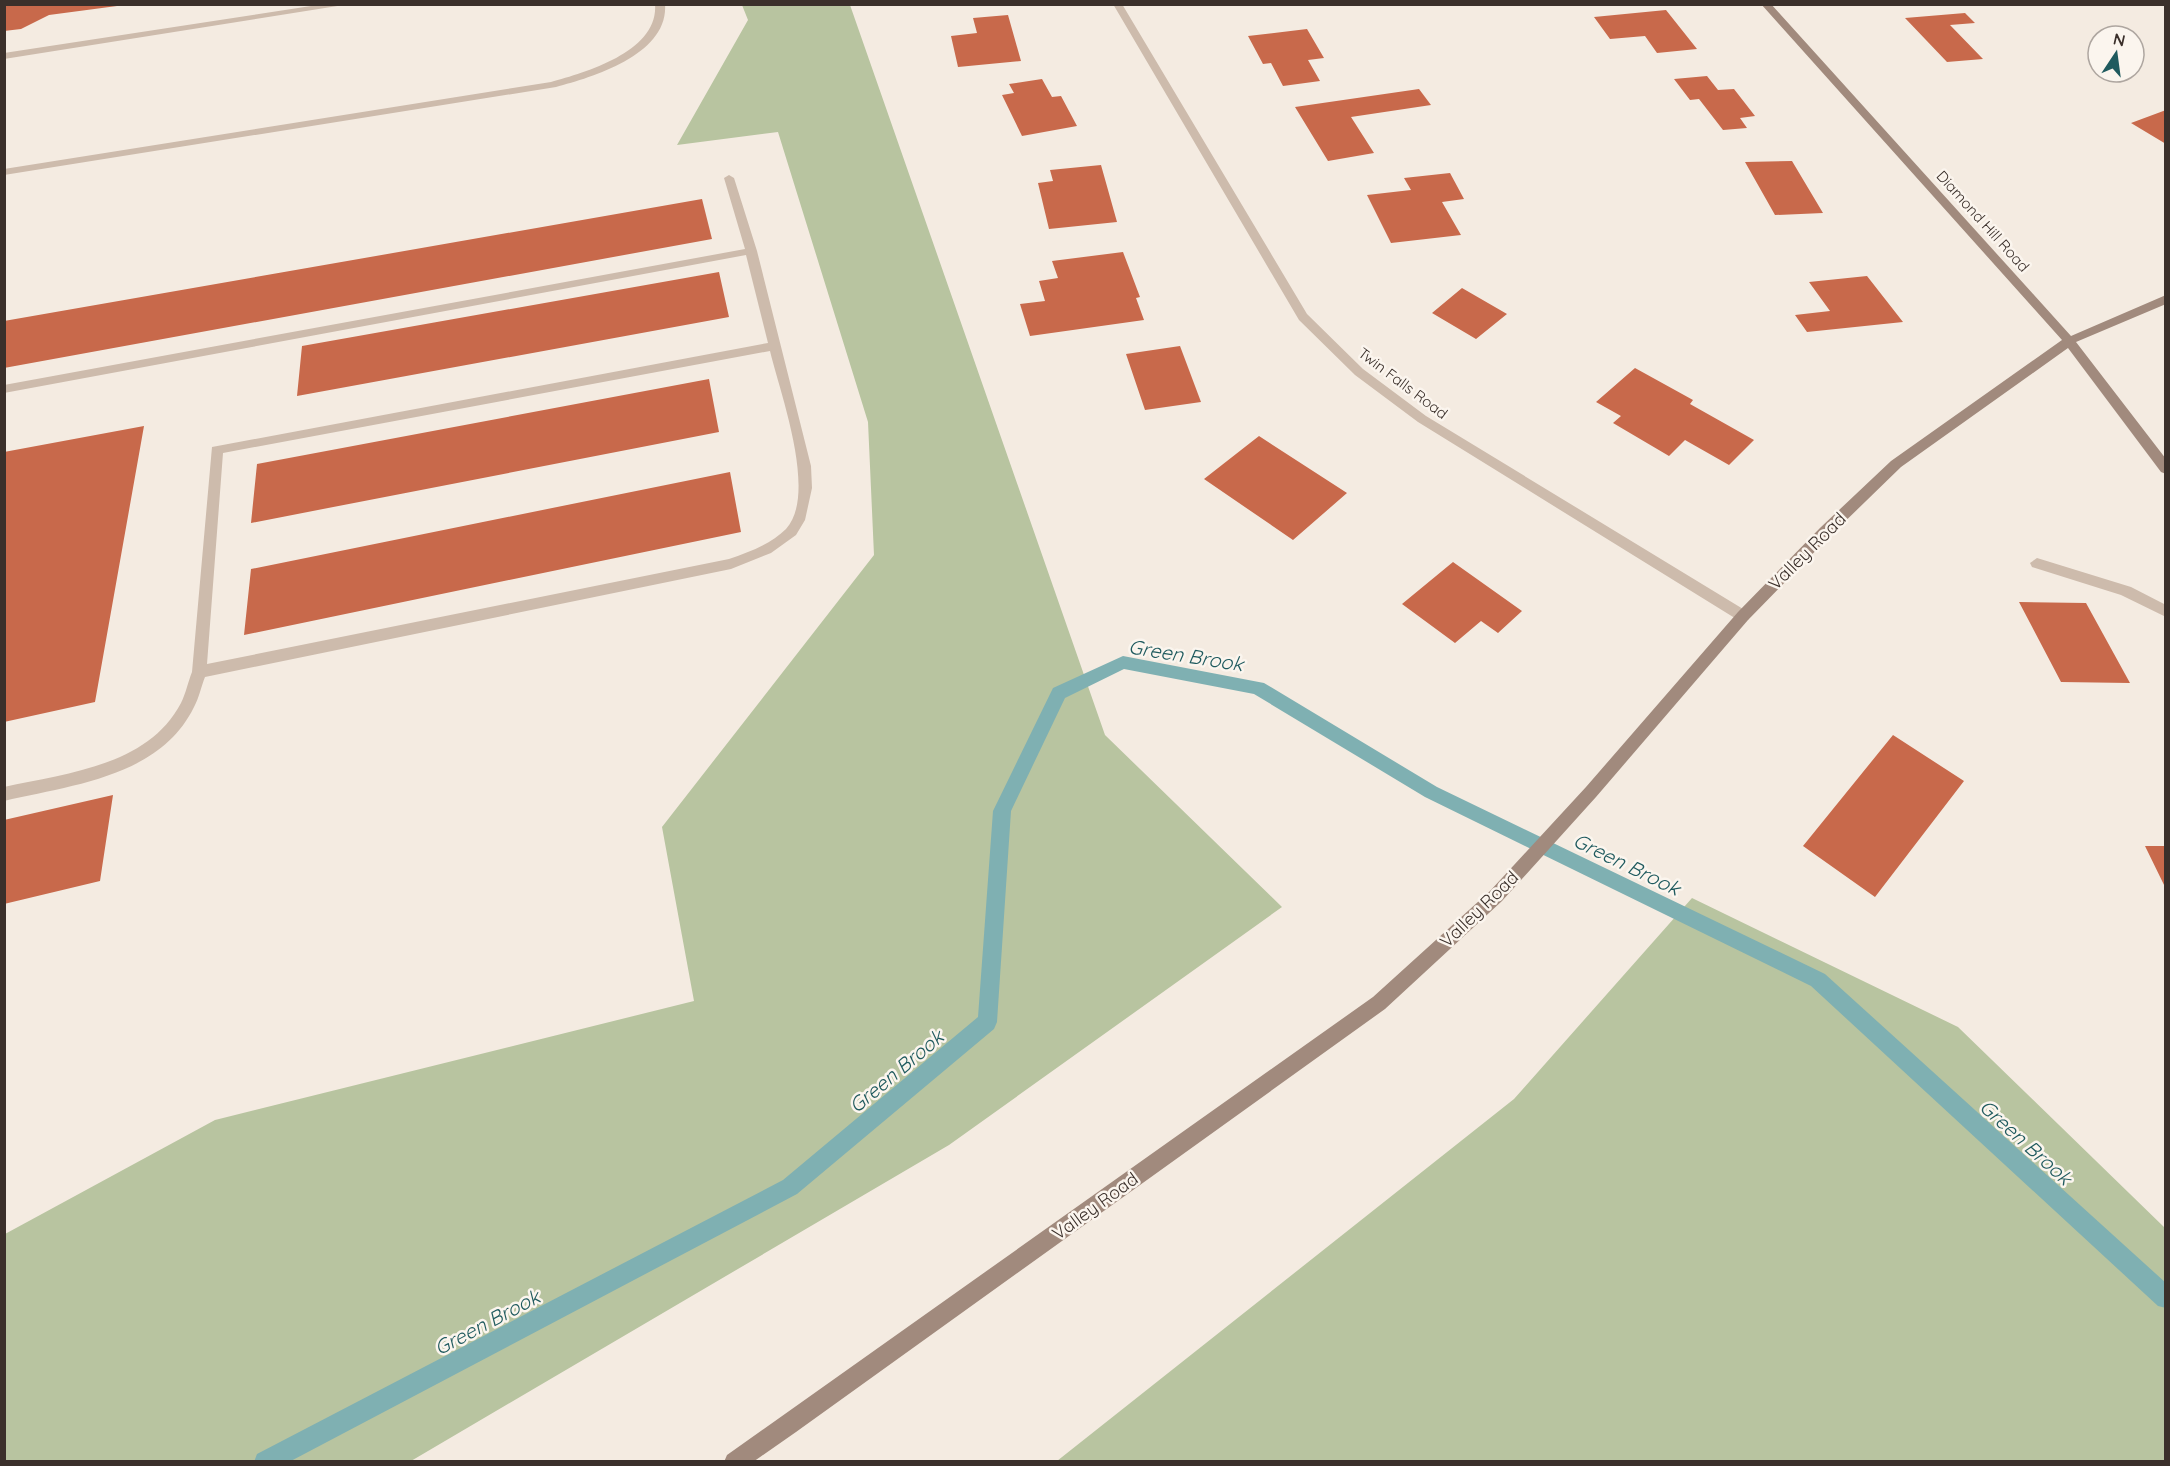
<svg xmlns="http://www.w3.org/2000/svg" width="2170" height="1466" font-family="Quicksand,sans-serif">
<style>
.green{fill:#b8c4a0}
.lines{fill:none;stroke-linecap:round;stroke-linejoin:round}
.stream{fill:#7fb0b2;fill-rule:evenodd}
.building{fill:#c8694b}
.service{fill:#cdbbac;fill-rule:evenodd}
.minor{fill:#cdbbac;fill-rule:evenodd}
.secondary{fill:#a18a7d;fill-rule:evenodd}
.labels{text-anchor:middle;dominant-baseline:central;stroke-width:5;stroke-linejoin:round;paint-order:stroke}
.far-street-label{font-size:15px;fill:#3b302b;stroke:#fbf5ee}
.street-label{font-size:18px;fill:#3b302b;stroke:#fbf5ee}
.water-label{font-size:20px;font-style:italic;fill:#1f5a5e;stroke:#fbf5ee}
</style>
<rect width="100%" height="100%" fill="#f4ebe1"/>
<path class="green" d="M 742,5 L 850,5 L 1105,735 L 1282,907 L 949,1145 L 411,1461 L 5,1461 L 5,1234 L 215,1120 L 694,1001 L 662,827 L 874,555 L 868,422 L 778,132 L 677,145 L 748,20 Z
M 1692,898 L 1958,1027 L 2165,1228 L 2165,1461 L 1057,1461 L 1514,1099 Z"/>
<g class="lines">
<path class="stream" d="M 1123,656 L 1264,683 L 1437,787 L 1825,974 L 2166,1283 L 2166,1308 L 2158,1306 L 1811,986 L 1425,797 L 1254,694 L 1124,669 L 1065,698 L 1011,811 L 997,1022 L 994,1029 L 797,1194 L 289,1462 L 254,1462 L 257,1454 L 783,1180 L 978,1017 L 993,811 L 1053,688 Z"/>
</g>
<path class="building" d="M 4,4 L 117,4 L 117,6 L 49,15 L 21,29 L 4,31 Z
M 1666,10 L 1697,49 L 1657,53 L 1645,36 L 1610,39 L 1594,17 Z
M 1965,13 L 1975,23 L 1950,25 L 1983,59 L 1947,62 L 1905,18 Z
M 1008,15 L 1021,61 L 958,67 L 951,36 L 977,33 L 973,18 Z
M 1307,29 L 1324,58 L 1308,60 L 1320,81 L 1283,86 L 1271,63 L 1263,64 L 1248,36 Z
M 1707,76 L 1718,90 L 1734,89 L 1755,116 L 1740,118 L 1747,128 L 1723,130 L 1699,99 L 1690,100 L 1674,79 Z
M 1042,79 L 1052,97 L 1061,96 L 1077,126 L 1022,136 L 1002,95 L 1014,93 L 1009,84 Z
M 1419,89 L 1431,105 L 1351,117 L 1374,153 L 1328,161 L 1295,107 Z
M 2166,110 L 2166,144 L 2131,123 Z
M 1792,161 L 1823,213 L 1775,215 L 1745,162 Z
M 1101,165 L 1117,222 L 1049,229 L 1038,183 L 1053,181 L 1050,170 Z
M 1450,173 L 1464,199 L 1442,202 L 1461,235 L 1391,243 L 1367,195 L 1411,190 L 1404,178 Z
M 702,199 L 712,239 L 4,368 L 4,321 Z
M 1123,252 L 1140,297 L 1136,298 L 1144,320 L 1030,336 L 1020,304 L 1045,301 L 1039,281 L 1058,278 L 1052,261 Z
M 719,272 L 729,317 L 297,396 L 302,346 Z
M 1867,276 L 1903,322 L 1807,332 L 1795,315 L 1830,311 L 1809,282 Z
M 1462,288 L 1507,314 L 1476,339 L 1432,313 Z
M 1180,346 L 1201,402 L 1145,410 L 1126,354 Z
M 1635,368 L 1693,400 L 1690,404 L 1754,440 L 1729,465 L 1685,440 L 1669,456 L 1613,423 L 1621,416 L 1596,402 Z
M 709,379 L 719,432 L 251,523 L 257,464 Z
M 144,426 L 95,702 L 4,722 L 4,452 Z
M 1259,436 L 1347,493 L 1293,540 L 1204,479 Z
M 730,472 L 741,532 L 244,635 L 251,569 Z
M 1453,562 L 1522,611 L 1498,633 L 1481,621 L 1455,643 L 1402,604 Z
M 2019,602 L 2086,603 L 2130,683 L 2061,682 Z
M 1893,735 L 1964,781 L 1875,897 L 1803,846 Z
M 113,795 L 100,881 L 4,904 L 4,820 Z
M 2145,846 L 2166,846 L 2166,889 Z"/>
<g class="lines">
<path class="service" d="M 324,4 L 350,4 L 4,59 L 4,53 Z
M 655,4 L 665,4 C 669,54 594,77 556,87 L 4,175 L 4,169 L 551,82 C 587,72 659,51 655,4 Z
M 729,175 L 734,178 L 757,251 L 811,466 L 812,488 L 805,520 L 796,535 L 771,553 L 731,569 L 205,677 C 201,687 199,698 194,707 C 160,777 72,785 4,801 L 4,787 C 67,773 148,766 181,703 C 186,693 188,682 192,672 L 212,447 L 768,343 L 746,255 L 4,393 L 4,385 L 745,249 L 724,178 ZM 770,351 C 780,393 818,494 786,529 C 771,544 749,552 729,559 L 207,664 L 223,453 Z
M 2037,558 L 2131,587 L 2166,605 L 2166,617 L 2121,595 L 2032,567 L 2030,563 Z"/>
<path class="minor" d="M 1113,4 L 1122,4 L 1307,314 L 1363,369 L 1426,416 L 1748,612 L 1750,616 L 1748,620 L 1738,620 L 1418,422 L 1355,375 L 1299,320 Z"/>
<path class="secondary" d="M 1761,4 L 1771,4 L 2071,336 L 2166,295 L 2166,304 L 2076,342 L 2166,459 L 2166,474 L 2161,472 L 2068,348 L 1901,467 L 1830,536 L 1748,620 L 1596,797 L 1502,901 L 1385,1009 L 796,1432 L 753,1462 L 724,1462 L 727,1455 L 1373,997 L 1490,891 L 1586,787 L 1738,612 L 1820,528 L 1891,461 L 2062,340 Z"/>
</g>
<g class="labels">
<g class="far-street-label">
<text transform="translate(1983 221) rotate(48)">Diamond Hill Road</text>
<text transform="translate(1403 383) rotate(37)">Twin Falls Road</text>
</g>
<g class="street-label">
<text transform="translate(1807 551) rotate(-45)">Valley Road</text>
<text transform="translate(1479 909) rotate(-44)">Valley Road</text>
<text transform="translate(1095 1206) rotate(-36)">Valley Road</text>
</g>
<g class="water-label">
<text transform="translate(1186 655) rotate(9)">Green Brook</text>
<text transform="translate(1627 864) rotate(26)">Green Brook</text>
<text transform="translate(896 1071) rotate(-40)">Green Brook</text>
<text transform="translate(2026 1142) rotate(42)">Green Brook</text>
<text transform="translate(487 1322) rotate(-28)">Green Brook</text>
</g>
</g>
<rect width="2170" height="1466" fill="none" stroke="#3b302b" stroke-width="12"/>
<g transform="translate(2116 54) rotate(13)"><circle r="28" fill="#fbf5ee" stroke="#aea6a0" stroke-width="1.5"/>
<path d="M0-4.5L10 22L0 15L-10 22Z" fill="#1f5a5e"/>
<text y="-9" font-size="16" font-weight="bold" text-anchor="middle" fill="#3b302b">N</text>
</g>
</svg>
